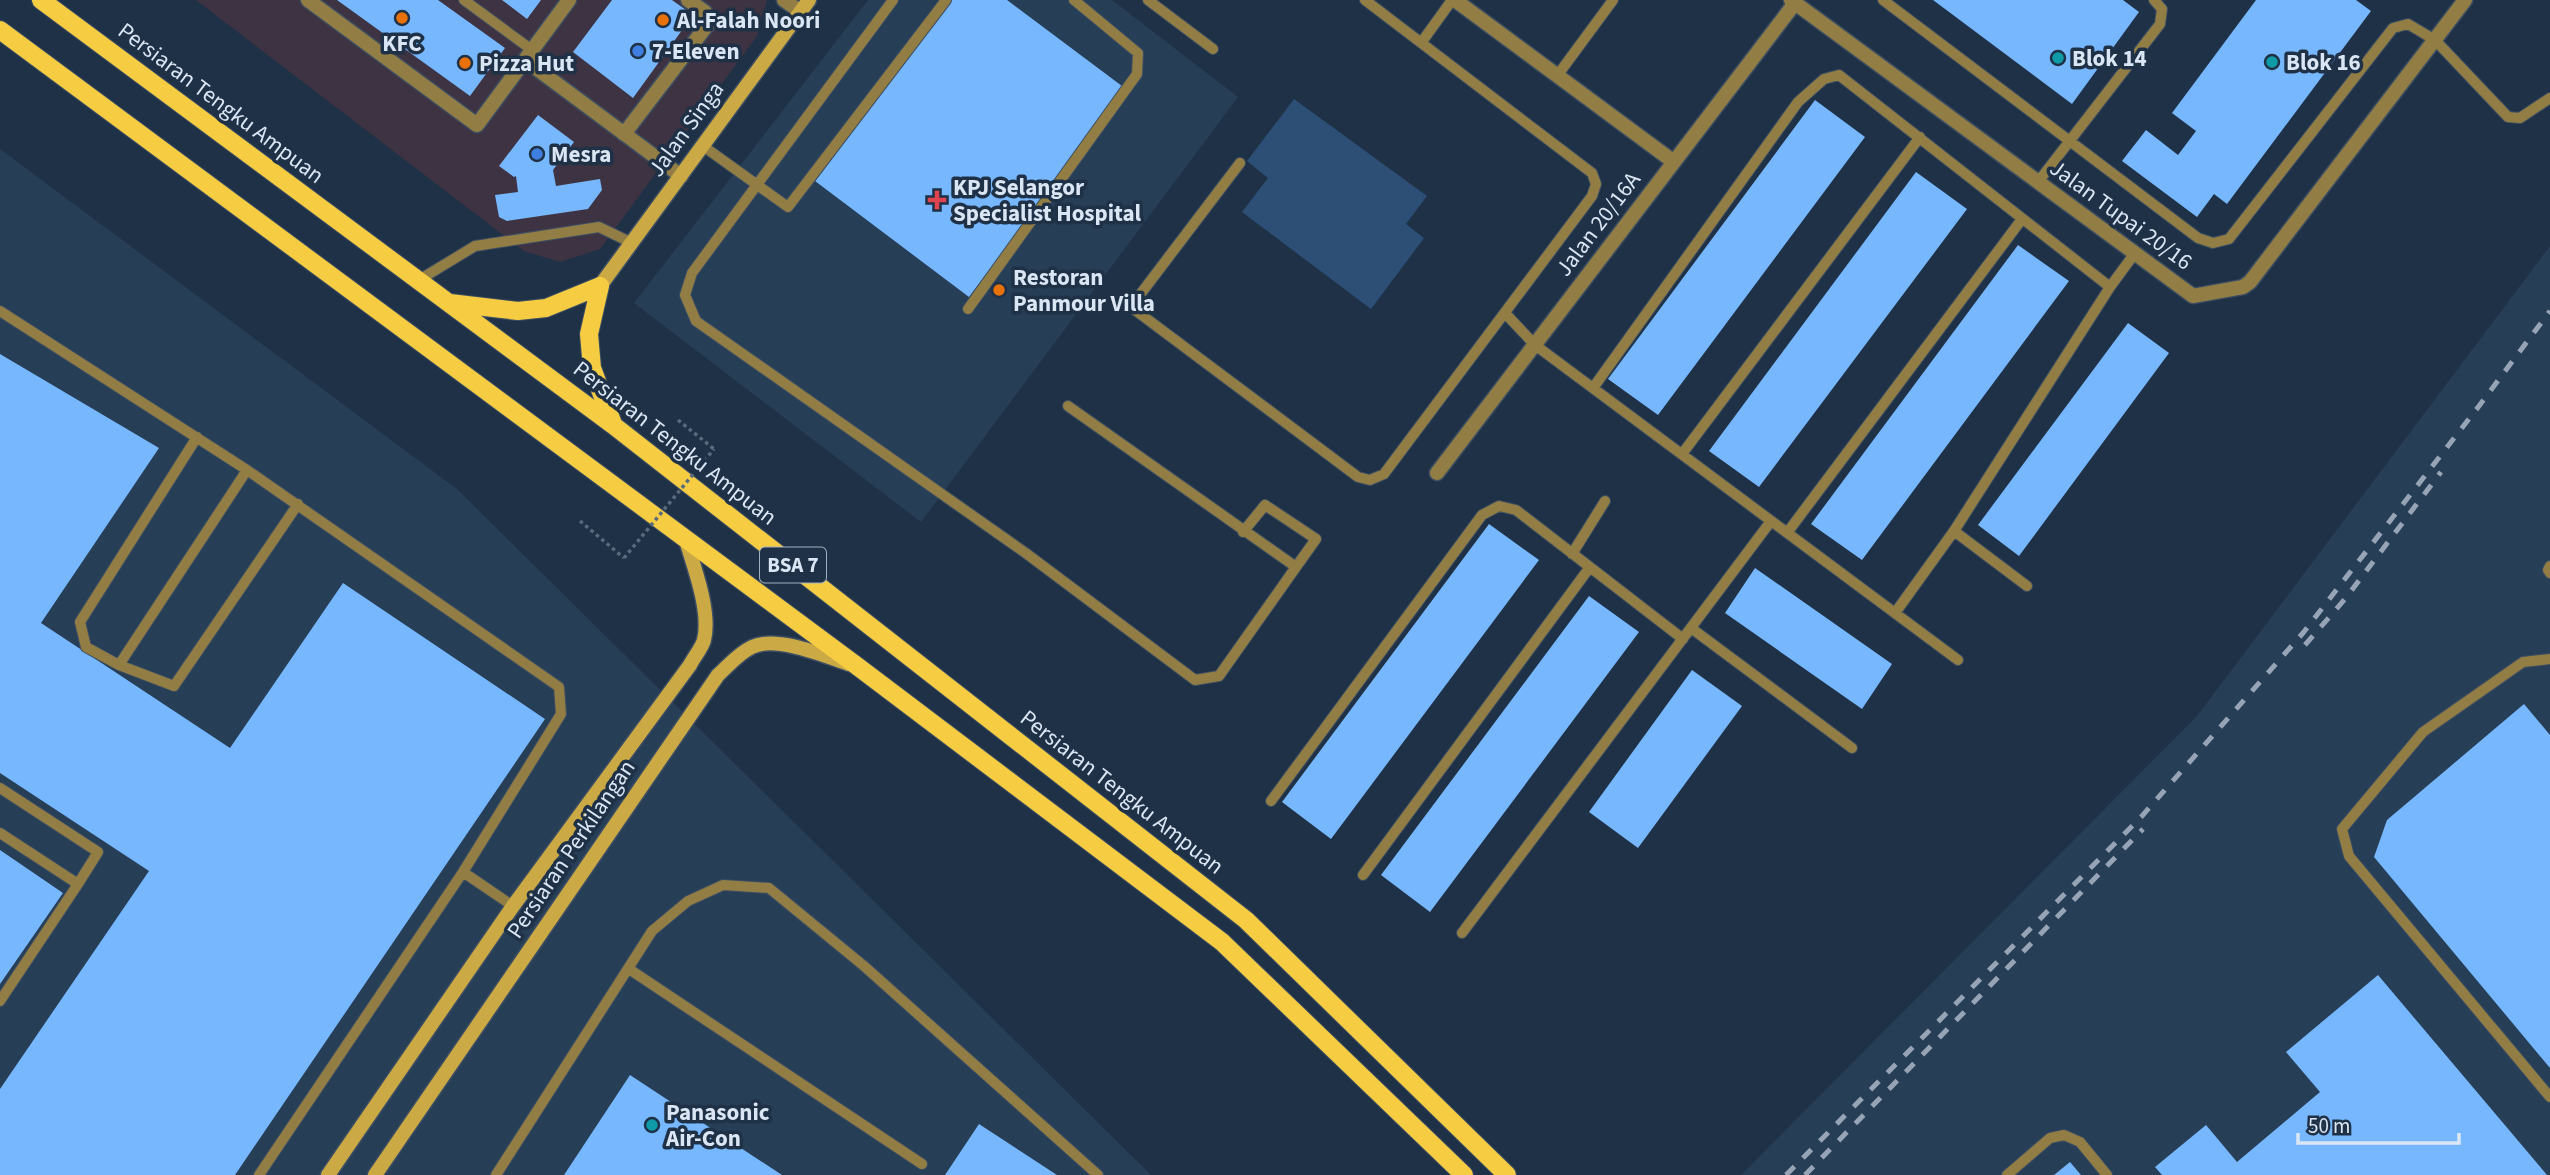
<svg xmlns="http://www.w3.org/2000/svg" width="2550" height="1175" font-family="'Source Sans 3',sans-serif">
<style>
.commercial{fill:#3e3342}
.built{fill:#273e57}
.green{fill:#2d4f75}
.building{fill:#77b7fe}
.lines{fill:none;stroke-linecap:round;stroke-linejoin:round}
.lane-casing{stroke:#3d4e62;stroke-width:12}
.street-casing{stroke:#3d4e62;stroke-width:17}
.secondary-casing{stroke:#3d4e62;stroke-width:17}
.primary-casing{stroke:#3d4e62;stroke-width:20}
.path{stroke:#5a6a7c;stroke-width:3.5;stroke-dasharray:3.5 3.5;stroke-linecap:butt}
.lane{stroke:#927e44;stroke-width:10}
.street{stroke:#927e44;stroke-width:14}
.secondary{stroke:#cbaa46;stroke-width:14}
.primary{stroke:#f6cc43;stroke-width:18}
.rail{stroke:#97a4b5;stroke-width:5;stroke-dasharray:12 12;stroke-linecap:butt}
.path-bridge{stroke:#5a6a7c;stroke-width:3.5;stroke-dasharray:3.5 3.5;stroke-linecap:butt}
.food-dot{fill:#e8710a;stroke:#1f3146;stroke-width:2.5}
.shop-dot{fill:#3f7fe0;stroke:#1f3146;stroke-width:2.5}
.culture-dot{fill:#0f9aa8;stroke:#1f3146;stroke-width:2.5}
.health-dot{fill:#e0444e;stroke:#1f3146;stroke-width:2.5}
.labels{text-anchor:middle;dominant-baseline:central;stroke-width:7;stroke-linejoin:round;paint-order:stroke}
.shield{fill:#1f3146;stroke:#a3b0c0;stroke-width:2}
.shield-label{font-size:21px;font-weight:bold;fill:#dbe6f4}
.poi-label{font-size:23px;font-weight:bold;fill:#dbe6f4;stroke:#1f3146;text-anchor:start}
.street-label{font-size:23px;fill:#dbe6f4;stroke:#1f3146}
</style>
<rect width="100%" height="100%" fill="#1f3146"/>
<path class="commercial" d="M 196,0 L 767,0 L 757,36 L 600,249 L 560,262 L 524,251 Z"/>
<path class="built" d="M 868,0 L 1112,0 L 1238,97 L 921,522 L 634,303 Z
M 0,149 L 457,489 L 1151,1175 L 0,1175 Z
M 2550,246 L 2550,1175 L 1741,1175 L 2197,716 Z"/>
<path class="green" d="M 1294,99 L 1427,196 L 1406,224 L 1424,238 L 1371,309 L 1242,212 L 1268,178 L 1247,161 Z"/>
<path class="building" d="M 337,0 L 438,0 L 505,48 L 470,96 Z
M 502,0 L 541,0 L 527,19 Z
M 612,0 L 672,0 L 693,15 L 633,98 L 573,52 Z
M 952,0 L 1007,0 L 1126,89 L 969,297 L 815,181 Z
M 1933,0 L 2123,0 L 2139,12 L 2072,104 Z
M 2256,0 L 2356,0 L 2371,11 L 2227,204 L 2214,194 L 2197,217 L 2122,161 L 2146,130 L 2178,155 L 2196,131 L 2172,113 Z
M 1815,100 L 1865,137 L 1658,415 L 1608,379 Z
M 538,115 L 574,142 L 553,170 L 556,186 L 600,179 L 602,190 L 588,209 L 507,221 L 499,217 L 495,195 L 518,192 L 516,176 L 514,177 L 499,166 Z
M 1916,172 L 1967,209 L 1759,487 L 1709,451 Z
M 2018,245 L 2069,281 L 1862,560 L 1811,524 Z
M 2128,323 L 2169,353 L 2019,556 L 1978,525 Z
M 0,354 L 159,448 L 41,623 L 230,748 L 343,583 L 545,719 L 235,1175 L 0,1175 L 0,1089 L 149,871 L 0,773 Z
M 1489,524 L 1539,560 L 1331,839 L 1282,802 Z
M 1755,568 L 1892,664 L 1862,709 L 1725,613 Z
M 1589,596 L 1639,632 L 1430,912 L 1381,875 Z
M 1692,670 L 1742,706 L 1638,848 L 1589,812 Z
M 2524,704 L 2550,735 L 2550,1068 L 2374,857 L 2387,820 Z
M 0,850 L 63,893 L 0,984 Z
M 2378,975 L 2547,1175 L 2162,1175 L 2155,1167 L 2206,1125 L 2237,1162 L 2320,1092 L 2286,1052 Z
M 630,1075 L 782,1175 L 564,1175 Z
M 979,1124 L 1057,1175 L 945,1175 Z
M 2070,1162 L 2081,1175 L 2054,1175 Z"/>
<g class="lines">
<g class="lane-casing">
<path id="lane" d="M 464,0 L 532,50
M 893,0 L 692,273 L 685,295 L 696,321 L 1027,554 L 1195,680 L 1219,676 L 1296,567 L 1068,406
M 1148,0 L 1213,49
M 1883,0 L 2198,238 L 2213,243 L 2229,239 L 2393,28 L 2408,24 L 2435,40 L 2508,117 L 2520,118 L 2550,98
M 1421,43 L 1452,0
M 1557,76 L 1613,0
M 703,146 L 788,207 L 946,0
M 1240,163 L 1139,296 L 1135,310 L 1358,477 L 1370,480 L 1384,474 L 1592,196 L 1596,184 L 1592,173 L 1365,0
M 2038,182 L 2160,24 L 2162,9 L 2154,0
M 419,280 L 475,246 L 599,227 L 632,243
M 2110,287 L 2135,253
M 968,309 L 1137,74 L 1138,53 L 1074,0
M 0,311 L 247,470 L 559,687 L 561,714 L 463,872 L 259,1175
M 1505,313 L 1535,345 L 1958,660
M 1593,388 L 1798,102 L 1824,79 L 1839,75 L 2110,287 L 1954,531 L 1895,613
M 197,437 L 80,622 L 86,647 L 119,665 L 174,686 L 298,504
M 1682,454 L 1920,137
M 1954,531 L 2027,586
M 1243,532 L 1265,505 L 1316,539 L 1296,567
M 1787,533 L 2022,219
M 1572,554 L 1605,501
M 2550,566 L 2548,570 L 2550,573
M 1691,628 L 1852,748
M 2550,659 L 2523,662 L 2423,732 L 2342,829 L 2349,856 L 2550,1097
M 119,665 L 247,470
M 0,788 L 98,852 L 78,884
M 1271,801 L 1482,515 L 1499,506 L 1516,510 L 1683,639
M 0,833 L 78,884 L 0,1001
M 463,872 L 513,906
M 1363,875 L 1590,567
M 1462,933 L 1771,521
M 629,969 L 922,1164
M 496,1175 L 652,931 L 688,901 L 723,885 L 769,888 L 864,966 L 1098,1175
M 2007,1175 L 2050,1138 L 2064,1135 L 2080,1142 L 2107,1175"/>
</g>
<g class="street-casing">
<path id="street" d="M 308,0 L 477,125 L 569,0
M 784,0 L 801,12
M 1455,0 L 1674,162
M 1791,0 L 2193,296 L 2243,287 L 2250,282 L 2465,0
M 525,60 L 681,176
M 624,134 L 708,24 L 705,12 L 688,0
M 1437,473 L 1795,3"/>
</g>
<g class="secondary-casing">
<path id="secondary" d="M 600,286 L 809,0
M 328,1175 L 513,906 L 690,665 C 694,657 702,648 704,640 C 711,611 694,568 686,540
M 375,1175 L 718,675 C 729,665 739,653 752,647 C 776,635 825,656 849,664"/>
</g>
<g class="primary-casing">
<path id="primary" d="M 41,0 L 613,425 L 1246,920 L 1507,1175
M 0,30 L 857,666 L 1222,942 L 1464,1175
M 600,286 L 589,334 L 592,368 L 613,424
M 450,303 L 518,311 L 546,308 L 600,286"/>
</g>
<path class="path" d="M 678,420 L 714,449
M 580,521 L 624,558"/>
<use href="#lane" class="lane"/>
<use href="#street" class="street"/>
<use href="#secondary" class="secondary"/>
<use href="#primary" class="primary"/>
<path class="rail" d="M 2305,645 L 2345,599 L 2441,472
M 1786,1175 L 2142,816 L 2303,633 L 2479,406 L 2550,311
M 1805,1175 L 2143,829"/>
<path class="path-bridge" d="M 624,558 L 714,449"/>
</g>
<g class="food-dot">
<circle cx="402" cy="18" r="7"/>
<circle cx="663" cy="20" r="7"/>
<circle cx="465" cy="63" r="7"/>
<circle cx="999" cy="290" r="7"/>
</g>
<g class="shop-dot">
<circle cx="638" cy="51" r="7"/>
<circle cx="537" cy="154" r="7"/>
</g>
<g class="culture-dot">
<circle cx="2058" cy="58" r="7"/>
<circle cx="2272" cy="62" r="7"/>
<circle cx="652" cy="1125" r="7"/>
</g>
<path class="health-dot" d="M933.5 189.5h7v7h7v7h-7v7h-7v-7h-7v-7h7z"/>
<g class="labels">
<rect class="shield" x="760" y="547.5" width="66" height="35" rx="5"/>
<g class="shield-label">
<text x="793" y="565">BSA 7</text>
</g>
<g class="poi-label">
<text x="677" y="20">Al-Falah Noori</text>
<text x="402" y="43" text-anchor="middle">KFC</text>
<text x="652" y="51">7-Eleven</text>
<text x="2072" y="58">Blok 14</text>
<text x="2286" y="62">Blok 16</text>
<text x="479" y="63">Pizza Hut</text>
<text x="551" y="154">Mesra</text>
<text x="953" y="187">KPJ Selangor<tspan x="953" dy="26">Specialist Hospital</tspan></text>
<text x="1013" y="277">Restoran<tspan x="1013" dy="26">Panmour Villa</tspan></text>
<text x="666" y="1112">Panasonic<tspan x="666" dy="26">Air-Con</tspan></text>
</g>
<g class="street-label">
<text transform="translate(221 103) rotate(37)">Persiaran Tengku Ampuan</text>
<text transform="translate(686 129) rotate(-54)">Jalan Singa</text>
<text transform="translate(2121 215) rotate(36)">Jalan Tupai 20/16</text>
<text transform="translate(1598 224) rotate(-53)">Jalan 20/16A</text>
<text transform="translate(675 443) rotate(38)">Persiaran Tengku Ampuan</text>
<text transform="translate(1122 792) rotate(38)">Persiaran Tengku Ampuan</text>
<text transform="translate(571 849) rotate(-56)">Persiaran Perkilangan</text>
</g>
</g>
<path d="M2298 1133v10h161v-10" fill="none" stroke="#dbe6f4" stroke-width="3.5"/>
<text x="2308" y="1133" font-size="21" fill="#dbe6f4" stroke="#1f3146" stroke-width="5" paint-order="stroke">50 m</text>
</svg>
